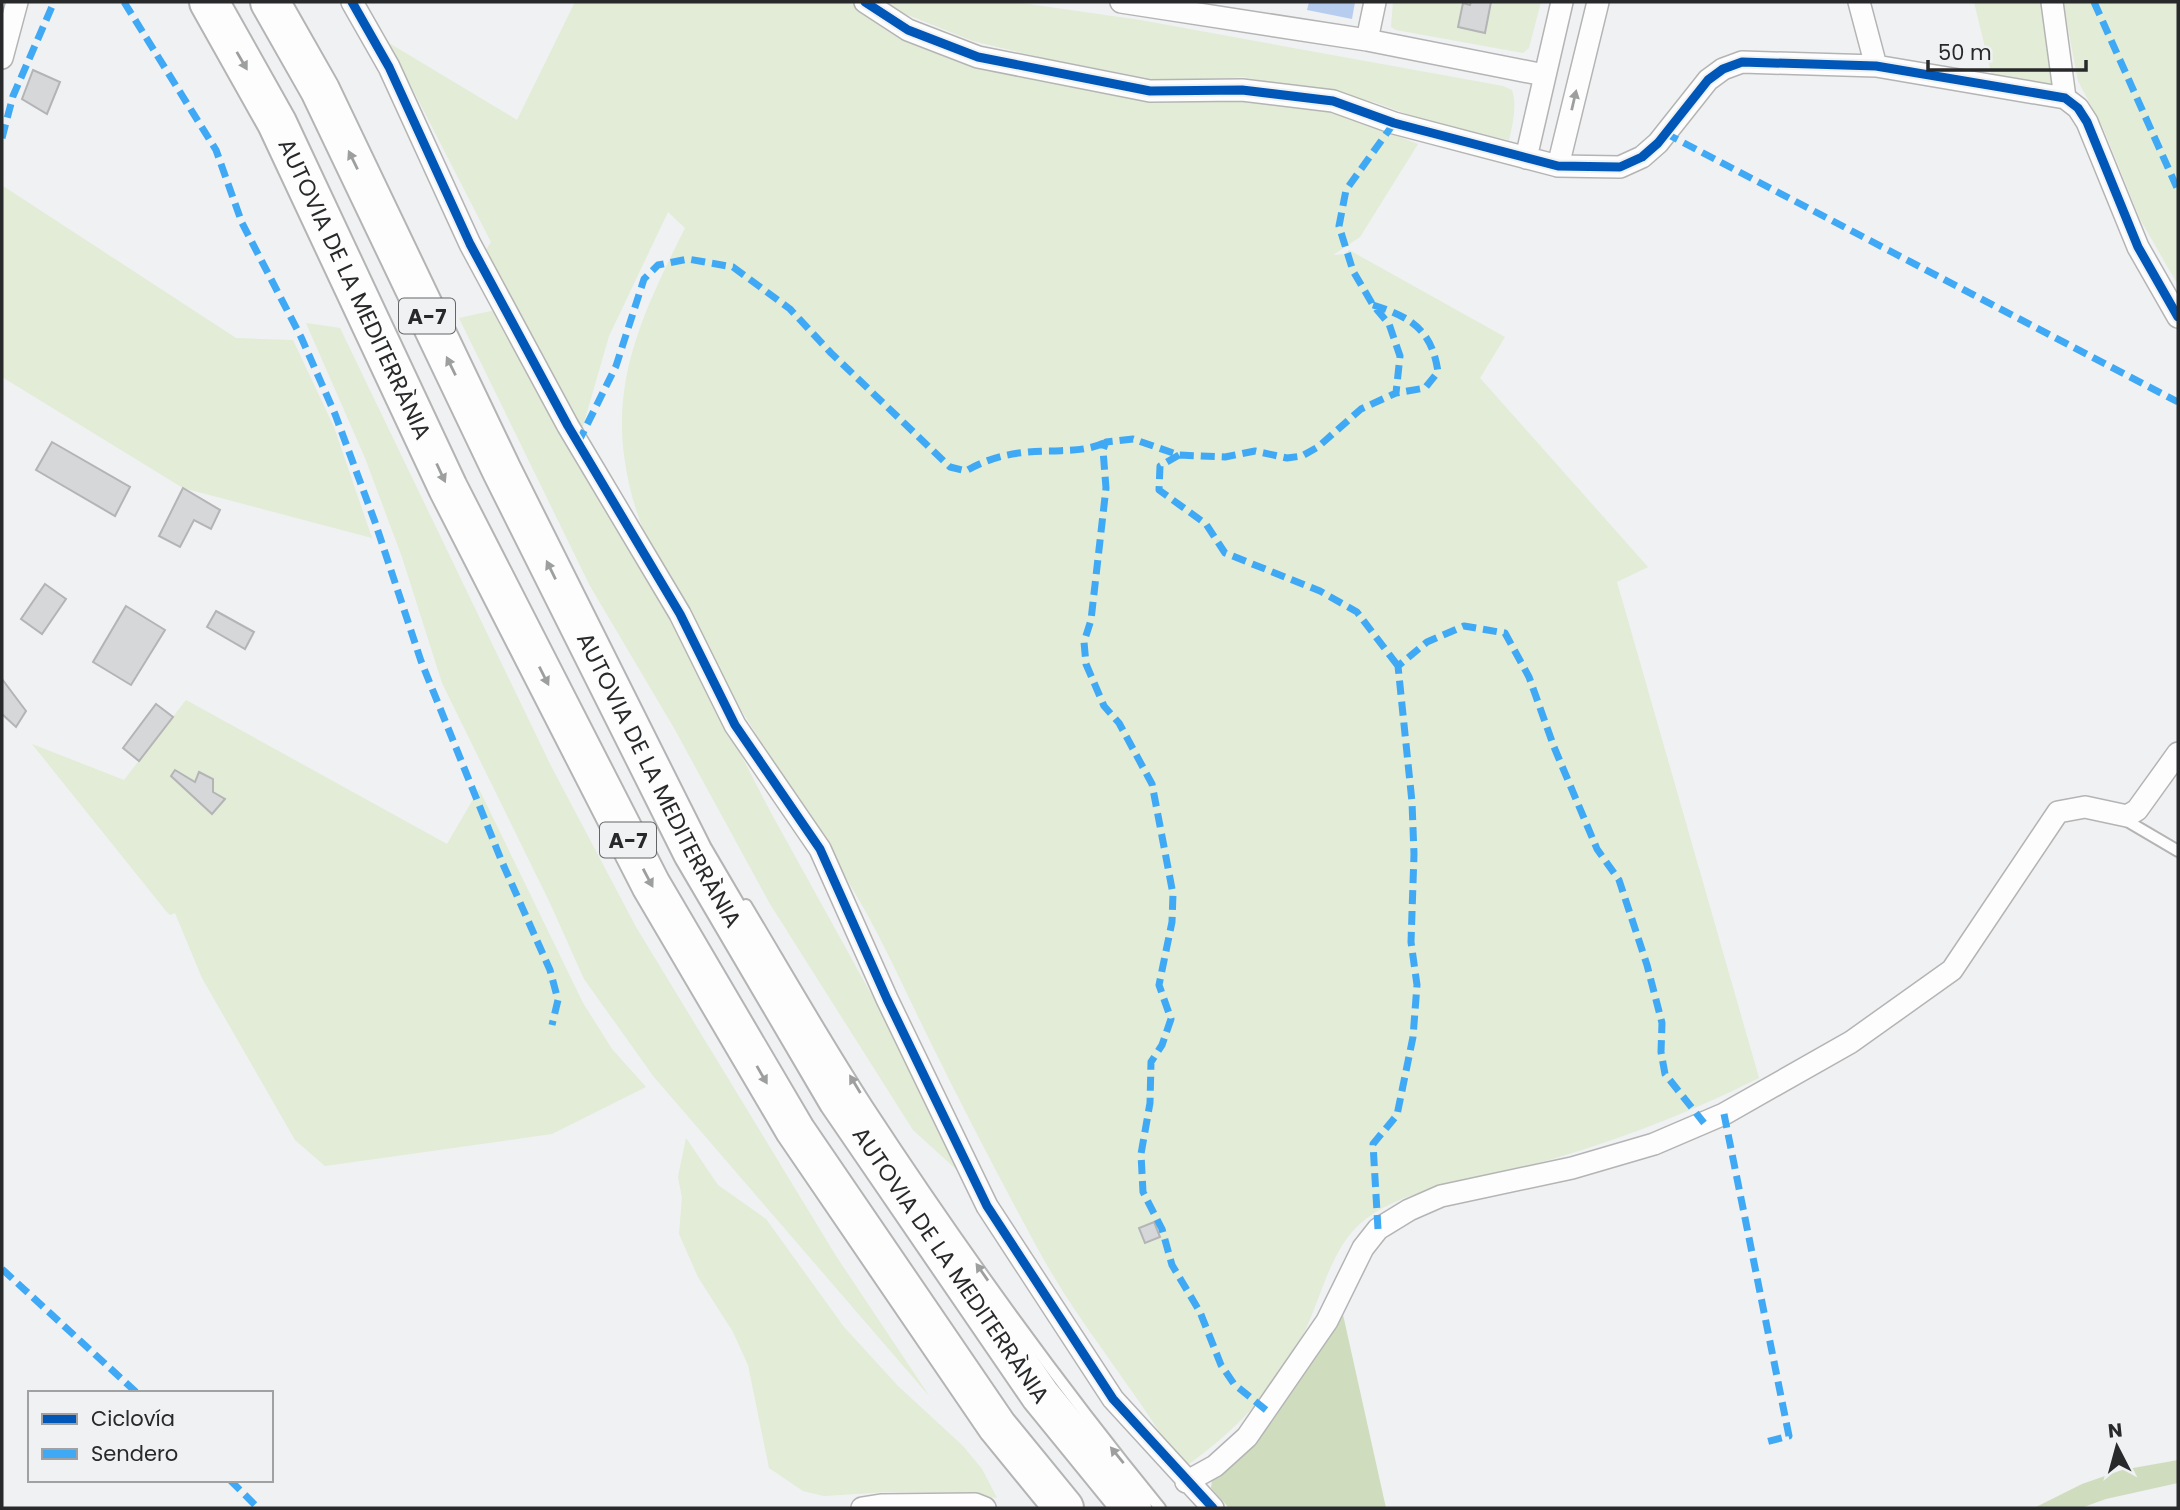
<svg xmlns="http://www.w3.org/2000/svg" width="2180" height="1510" font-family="Poppins,sans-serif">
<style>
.green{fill:#e2ecd6}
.forest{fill:#cfddbe}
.water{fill:#b7cdf0}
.building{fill:#d6d7d8;stroke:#b4b4b6;stroke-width:2}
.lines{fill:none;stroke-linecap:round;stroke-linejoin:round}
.lane-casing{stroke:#b4b4b5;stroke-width:14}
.street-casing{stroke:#b4b4b5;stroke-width:24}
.highway-casing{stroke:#b4b4b5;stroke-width:42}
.lane{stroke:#fdfdfd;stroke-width:10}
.street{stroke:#fdfdfd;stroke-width:21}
.highway{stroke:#fdfdfd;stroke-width:38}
.quiet{stroke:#3fa9f5;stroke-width:7;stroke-dasharray:14 7;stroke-linecap:butt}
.cycleway-casing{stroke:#eff1f3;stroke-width:13}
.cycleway{stroke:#0057b8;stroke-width:9}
.oneway{fill:#9d9e9e}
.labels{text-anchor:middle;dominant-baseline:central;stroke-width:5;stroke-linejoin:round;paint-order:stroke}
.shield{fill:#eff1f3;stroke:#646566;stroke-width:2}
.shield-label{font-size:21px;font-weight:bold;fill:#28292a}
.street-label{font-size:23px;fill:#28292a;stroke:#eff1f3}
</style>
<rect width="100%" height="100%" fill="#f0f1f2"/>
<path class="green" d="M 575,2 L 852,2 L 867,14 L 1156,102 L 1263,98 L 1320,106 L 1418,144 L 1360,237 L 1333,255 L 1345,254 L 1349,250 L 1505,337 L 1480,378 L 1648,567 L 1617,582 L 1759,1078 C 1682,1117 1600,1147 1517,1169 C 1468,1183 1409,1187 1367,1218 C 1330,1245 1322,1298 1302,1337 C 1274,1392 1232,1434 1182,1469 C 1139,1393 1081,1328 1039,1251 C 1001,1181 964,1110 929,1039 C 904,988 881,936 852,888 C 802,803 746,722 697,636 C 663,575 633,525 624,455 C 613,370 649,301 685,228 L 668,212 L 609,336 L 581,433 L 544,369 L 486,250 L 491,242 L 389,43 L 517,120 Z
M 885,2 L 1015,2 L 1140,20 L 1503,86 L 1512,90 C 1517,107 1513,123 1509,140 L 1437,125 L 1374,102 L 1243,77 L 1168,82 L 1038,57 L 973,41 L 903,13 Z
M 1393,2 L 1541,2 L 1529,48 L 1523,53 L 1396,30 L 1391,27 Z
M 1974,2 L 2042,2 L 2054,86 L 1992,76 Z
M 2063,2 L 2178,2 L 2178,285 L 2140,219 L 2104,130 L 2078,81 Z
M 3,186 L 236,338 L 293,340 L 334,427 L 372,538 L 183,488 L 2,377 Z
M 505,308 L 589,461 L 770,811 L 980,1191 L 913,1130 L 770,904 L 674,728 L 590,586 L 459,318 Z
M 306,323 L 340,328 L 551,766 L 636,927 L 836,1256 L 930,1397 L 654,1077 L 584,979 L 550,903 L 442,683 L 402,557 L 365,458 Z
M 186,700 L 447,844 L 479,789 L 583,1003 L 612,1049 L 646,1087 L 552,1134 L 325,1166 L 295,1140 L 202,978 L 175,913 L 170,915 L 166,911 L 32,744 L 124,780 Z
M 686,1138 L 718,1185 L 766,1219 L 844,1327 L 898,1386 L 963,1446 L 982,1469 L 997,1498 L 966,1493 L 888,1492 L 824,1496 L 803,1491 L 769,1468 L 748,1365 L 733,1332 L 698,1277 L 679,1234 L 682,1197 L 678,1177 Z"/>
<path class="forest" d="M 1342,1310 L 1386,1508 L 1229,1508 L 1211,1488 L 1213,1472 Z
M 2178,1460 L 2178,1483 L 2106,1499 L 2081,1508 L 2034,1508 L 2082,1484 L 2122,1470 Z"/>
<path class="water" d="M 1309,2 L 1355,2 L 1352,19 L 1307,10 Z"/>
<path class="building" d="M 1471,2 L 1491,2 L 1485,33 L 1458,27 L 1463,3 L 1470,5 Z
M 33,70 L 60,82 L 47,114 L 22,99 Z
M 52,442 L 130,487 L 115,516 L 36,470 Z
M 183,488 L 220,510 L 211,529 L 194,520 L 180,547 L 159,536 Z
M 45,584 L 66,599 L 42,634 L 21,619 Z
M 126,606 L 165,630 L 131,685 L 93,662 Z
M 216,611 L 254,632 L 245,649 L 207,627 Z
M 2,679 L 26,711 L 16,727 L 2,714 Z
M 156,704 L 173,717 L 139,761 L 123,748 Z
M 175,770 L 195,782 L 199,772 L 213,779 L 213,792 L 225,799 L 212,814 L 171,776 Z
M 1154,1222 L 1160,1237 L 1145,1243 L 1139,1228 Z"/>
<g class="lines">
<g class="lane-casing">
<path id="lane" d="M 2122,818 L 2178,851
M 746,905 C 786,972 825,1040 867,1105 C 958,1244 1055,1379 1160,1508"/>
</g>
<g class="street-casing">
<path id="street" d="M 352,2 L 389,67 L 470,244 L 568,426 L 680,614 L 735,725 L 820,849 L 887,999 L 987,1206 L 1113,1399 L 1213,1508
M 865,2 L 908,30 L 978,57 L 1150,91 L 1242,90 L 1333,101 L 1394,123 L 1558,166 L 1620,167 L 1642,157 L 1658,143 L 1708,80 L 1723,69 L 1742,62 L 1876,66 L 2065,98 L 2078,108 L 2087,122 L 2138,247 L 2178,317
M 1121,2 L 1367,40 L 1544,75
M 1859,2 L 1876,66
M 2052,2 L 2065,98
M 1367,40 L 1375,2
M 2,58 L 17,2
M 1526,158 L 1562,2
M 1558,166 L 1598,2
M 1186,1482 L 1215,1466 L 1247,1437 L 1327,1321 L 1363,1248 L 1378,1229 L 1409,1210 L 1441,1196 L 1572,1168 L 1654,1144 L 1724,1114 L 1851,1042 L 1952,970 L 2058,812 L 2085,807 L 2127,816 L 2137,810 L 2178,753
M 862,1508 L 881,1505 L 975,1504 L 985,1508"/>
</g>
<g class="highway-casing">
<g id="highway">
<path id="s1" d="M 209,2 L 277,123 L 448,488 L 651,885 L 795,1130 L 997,1426 L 1064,1508"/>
<path id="s2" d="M 270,2 L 320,90 L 502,471 L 693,853 L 838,1100 L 1040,1395 L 1132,1508"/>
</g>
</g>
<use href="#lane" class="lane"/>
<use href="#street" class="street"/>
<use href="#highway" class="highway"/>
<path class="quiet" d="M 124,2 L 216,150 L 242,223 L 301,337 L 335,414 L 375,522 L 421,661 L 502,862 L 550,970 L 558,1000 L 552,1025
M 2094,2 L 2178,190
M 1665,133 L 2178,402
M 2,138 L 13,96 L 54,2
M 1373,305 C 1411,317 1432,330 1438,372 L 1425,388 L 1396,393
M 578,443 L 616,366 L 644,279 L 658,265 L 688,259 L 733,267 L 790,309 L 831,353 L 950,467 L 966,471 C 993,455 1021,451 1052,451 C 1072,450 1087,451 1106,442
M 1179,455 L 1160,466 L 1159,490 L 1206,524 L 1225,553 L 1320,591 L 1357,612 L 1398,666
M 1724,1114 L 1789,1436 L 1762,1443
M 1378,1229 L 1373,1144 L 1397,1115 L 1413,1037 L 1417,985 L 1411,942 L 1414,854 L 1412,802 L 1398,666 L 1427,642 L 1464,626 L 1505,633 L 1529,677 L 1554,747 L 1597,849 L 1619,880 L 1647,965 L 1662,1023 L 1661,1052 L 1665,1074 L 1704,1123
M 2,1269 L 137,1393
M 1266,1410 L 1234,1384 L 1221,1365 L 1200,1312 L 1172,1265 L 1162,1229 L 1143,1192 L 1141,1154 L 1150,1103 L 1151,1062 L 1162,1045 L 1171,1019 L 1159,985 L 1172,922 L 1173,894 L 1152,784 L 1119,723 L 1104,706 L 1086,664 L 1084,642 L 1091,620 L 1106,488 L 1103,450 L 1106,442 L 1133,439 L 1179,455 L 1225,457 L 1255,451 L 1287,458 L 1302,456 L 1318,447 L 1361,409 L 1396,393 L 1400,356 L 1389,324 L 1373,305 L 1353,271 L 1339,226 L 1346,190 L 1394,123
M 230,1480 L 258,1508"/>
<g class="cycleway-casing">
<path id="cycleway" d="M 352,2 L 389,67 L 470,244 L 568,426 L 680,614 L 735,725 L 820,849 L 887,999 L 987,1206 L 1113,1399 L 1213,1508
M 865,2 L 908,30 L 978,57 L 1150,91 L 1242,90 L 1333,101 L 1394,123 L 1558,166 L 1620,167 L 1642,157 L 1658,143 L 1708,80 L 1723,69 L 1742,62 L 1876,66 L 2065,98 L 2078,108 L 2087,122 L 2138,247 L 2178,317"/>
</g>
<use href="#cycleway" class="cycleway"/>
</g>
<defs><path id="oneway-solid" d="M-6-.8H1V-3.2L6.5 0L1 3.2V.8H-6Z" transform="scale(1.75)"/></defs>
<g class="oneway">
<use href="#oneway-solid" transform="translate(242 61) rotate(60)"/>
<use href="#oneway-solid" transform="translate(1574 100) rotate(-77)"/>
<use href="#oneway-solid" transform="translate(353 160) rotate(-116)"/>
<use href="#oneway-solid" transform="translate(451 366) rotate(-116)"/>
<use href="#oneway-solid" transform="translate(441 473) rotate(65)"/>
<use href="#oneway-solid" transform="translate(551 570) rotate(-116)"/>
<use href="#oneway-solid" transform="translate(544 676) rotate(63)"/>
<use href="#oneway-solid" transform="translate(648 878) rotate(62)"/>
<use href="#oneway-solid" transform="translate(762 1075) rotate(60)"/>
<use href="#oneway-solid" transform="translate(855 1084) rotate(-121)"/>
<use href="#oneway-solid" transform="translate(982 1272) rotate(-125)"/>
<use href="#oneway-solid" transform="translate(1117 1455) rotate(-129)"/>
</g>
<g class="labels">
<g class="shield">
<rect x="399" y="298.5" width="56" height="35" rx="5"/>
<rect x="600" y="822.5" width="56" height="35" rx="5"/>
</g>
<g class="shield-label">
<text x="427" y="316">A-7</text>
<text x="628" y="840">A-7</text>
</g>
<g class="street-label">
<text stroke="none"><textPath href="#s1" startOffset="322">AUTOVIA DE LA MEDITERRÀNIA</textPath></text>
<text stroke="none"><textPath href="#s2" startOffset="870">AUTOVIA DE LA MEDITERRÀNIA</textPath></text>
<text stroke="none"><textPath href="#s2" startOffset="1437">AUTOVIA DE LA MEDITERRÀNIA</textPath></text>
</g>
</g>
<rect width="2180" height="1510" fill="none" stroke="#28292a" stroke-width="7"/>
<rect x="28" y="1391" width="245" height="91" fill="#eff1f3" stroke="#9fa1a3" stroke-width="2"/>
<rect x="42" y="1414" width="35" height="10" fill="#0057b8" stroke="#9fa1a3" stroke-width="2"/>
<text x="91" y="1426" font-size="21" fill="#28292a">Ciclovía</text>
<rect x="42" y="1449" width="35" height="10" fill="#3fa9f5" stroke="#9fa1a3" stroke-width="2"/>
<text x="91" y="1461" font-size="21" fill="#28292a">Sendero</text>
<g transform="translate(2117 1447) rotate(354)" stroke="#eff1f3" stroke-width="5" paint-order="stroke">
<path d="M0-5L12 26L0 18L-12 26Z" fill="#28292a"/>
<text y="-10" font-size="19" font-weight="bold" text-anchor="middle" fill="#28292a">N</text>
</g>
<path d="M1928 60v10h158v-10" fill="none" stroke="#28292a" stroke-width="3.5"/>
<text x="1938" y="60" font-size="21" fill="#28292a" stroke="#eff1f3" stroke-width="5" paint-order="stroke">50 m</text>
</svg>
